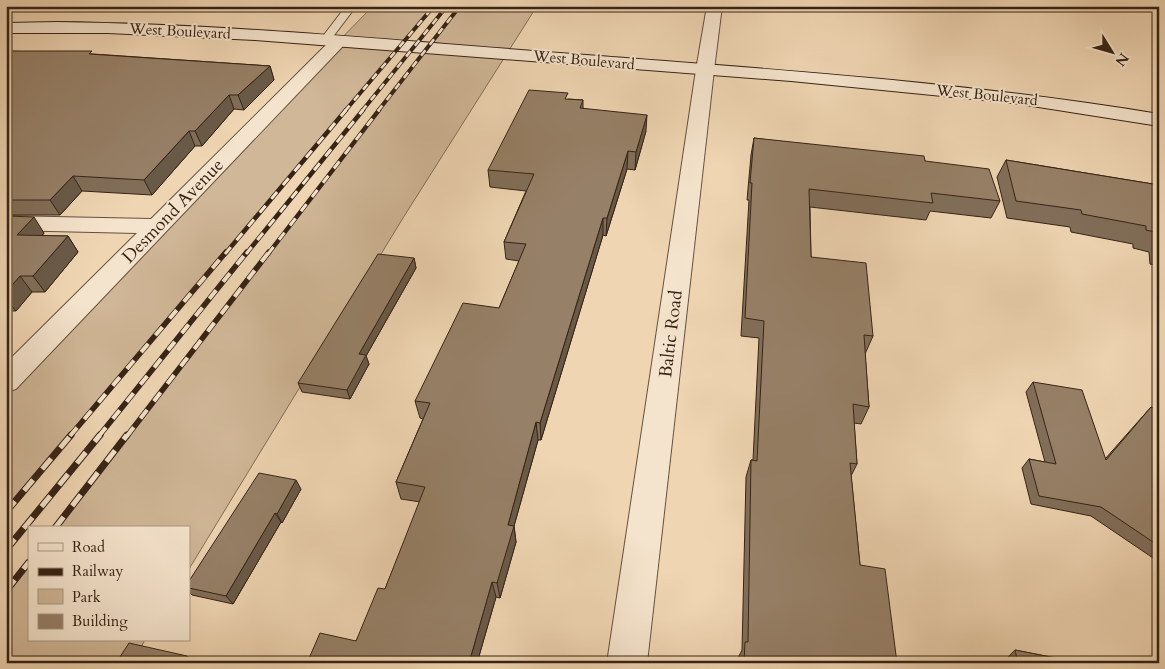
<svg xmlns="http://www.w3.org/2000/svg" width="1165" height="669" font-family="Cardo,serif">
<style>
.green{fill:#d0b797;stroke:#836d56}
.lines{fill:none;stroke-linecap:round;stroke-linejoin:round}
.service-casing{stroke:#64503d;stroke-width:2}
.minor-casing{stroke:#64503d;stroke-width:2}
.tertiary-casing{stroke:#64503d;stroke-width:2}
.secondary-casing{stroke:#362316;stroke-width:2}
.service{fill:#f5e4cd;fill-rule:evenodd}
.minor{fill:#f5e4cd;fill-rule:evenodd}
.tertiary{fill:#f5e4cd;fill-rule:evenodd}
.secondary{fill:#f5e4cd;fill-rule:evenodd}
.rail-far3-casing{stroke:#362316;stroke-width:4}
.rail-far2-casing{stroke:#362316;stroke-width:4.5}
.rail-far1-casing{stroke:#362316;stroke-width:5.5}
.rail-casing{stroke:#362316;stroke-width:7}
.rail-far3{stroke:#f5e4cd;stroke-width:2.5;stroke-dasharray:7;stroke-linecap:butt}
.rail-far2{stroke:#f5e4cd;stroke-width:3;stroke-dasharray:9;stroke-linecap:butt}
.rail-far1{stroke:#f5e4cd;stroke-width:4;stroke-dasharray:11;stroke-linecap:butt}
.rail{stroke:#f5e4cd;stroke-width:5;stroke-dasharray:14;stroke-linecap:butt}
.wall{fill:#816e59;stroke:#362316}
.shaded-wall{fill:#695a48;stroke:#362316}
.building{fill:#968067;stroke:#362316}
.labels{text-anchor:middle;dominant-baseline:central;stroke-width:4;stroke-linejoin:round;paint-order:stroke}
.far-street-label{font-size:15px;fill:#362316;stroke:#f5e4cd}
.street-label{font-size:18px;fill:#362316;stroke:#f5e4cd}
</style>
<rect width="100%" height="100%" fill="#efd5b2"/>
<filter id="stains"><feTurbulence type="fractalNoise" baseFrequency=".004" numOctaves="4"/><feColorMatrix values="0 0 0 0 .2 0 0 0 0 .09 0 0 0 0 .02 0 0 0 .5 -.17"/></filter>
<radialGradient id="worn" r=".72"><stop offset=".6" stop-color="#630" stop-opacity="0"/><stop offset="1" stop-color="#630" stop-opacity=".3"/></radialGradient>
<path class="green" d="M 373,6 L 434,6 L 6,512 L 6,381 Z
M 460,6 L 537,6 L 403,218 L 189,569 L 189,528 L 55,528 Z
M 29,562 L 29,640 L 145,640 L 132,663 L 6,663 L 6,591 Z"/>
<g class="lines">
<g class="service-casing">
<path id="service" d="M 339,6 L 351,6 L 354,9 L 329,42 L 321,42 L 320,40 L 343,10 Z"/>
</g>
<g class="minor-casing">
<path id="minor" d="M 707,6 L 722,6 L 714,70 L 711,74 L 705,75 L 699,74 L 696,70 Z
M 339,36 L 345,38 L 347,41 L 345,44 L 16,389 L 6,392 L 6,363 L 137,233 L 6,230 L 6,216 L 151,219 L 333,38 Z"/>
</g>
<g class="tertiary-casing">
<path id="tertiary" d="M 705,65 L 711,66 L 714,70 L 647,663 L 607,663 L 696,70 L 699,66 Z"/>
</g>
<g class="secondary-casing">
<path id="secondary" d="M 57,22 C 229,24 401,41 573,54 C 769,69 965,82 1159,114 L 1159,126 L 1013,103 L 791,81 L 255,40 L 108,33 L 6,33 L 6,23 Z"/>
</g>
<use href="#service" class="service"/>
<use href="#minor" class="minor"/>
<use href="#tertiary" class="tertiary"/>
<use href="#secondary" class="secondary"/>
<g class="rail-far3-casing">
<path id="rail-far3" d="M 345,111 L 434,6
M 362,111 L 447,6
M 378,111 L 460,6"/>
</g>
<g class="rail-far2-casing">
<path id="rail-far2" d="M 225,254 L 346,110
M 246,254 L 363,110
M 268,254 L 379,110"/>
</g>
<g class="rail-far1-casing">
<path id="rail-far1" d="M 70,436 L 226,252
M 99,436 L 247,252
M 127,436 L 269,252"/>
</g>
<g class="rail-casing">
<path id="rail" d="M 6,512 L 71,435
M 55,528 L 127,435
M 6,550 L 100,435
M 6,591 L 29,562"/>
</g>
<use href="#rail-far3" class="rail-far3"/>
<use href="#rail-far2" class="rail-far2"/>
<use href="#rail-far1" class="rail-far1"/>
<use href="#rail" class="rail"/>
</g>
<path class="wall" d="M 6,51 L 93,54 L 270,66 L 274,80 L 244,110 L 234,109 L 202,146 L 195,146 L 152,195 L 82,191 L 60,215 L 6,215 Z
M 568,99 L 583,100 L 583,108 L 646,131 L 635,170 L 627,169 L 606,236 L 603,235 L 541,440 L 538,440 L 514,526 L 516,542 L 500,598 L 496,597 L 477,663 L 307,663 L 356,641 L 385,589 L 420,502 L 401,499 L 396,482 L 423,419 L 420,418 L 415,401 L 499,308 L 519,261 L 506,259 L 504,242 L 526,191 L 490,187 L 488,170 Z
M 754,138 L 925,161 L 1000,201 L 991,218 L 930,211 L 926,220 L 810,207 L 811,257 L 873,336 L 865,354 L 869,407 L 861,424 L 854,423 L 857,464 L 851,476 L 860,565 L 897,663 L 739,663 L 739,656 L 742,650 L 746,477 L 751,460 L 753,460 L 759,338 L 741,336 L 749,200 L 747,200 L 751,155 Z
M 1006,160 L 1159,185 L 1159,266 L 1150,264 L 1149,252 L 1133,248 L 1133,244 L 1071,232 L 1070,227 L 1007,218 L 997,177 Z
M 6,216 L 44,233 L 42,236 L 68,236 L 78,252 L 45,292 L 32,292 L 16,311 L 6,311 Z
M 414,258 L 416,268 L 366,356 L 369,364 L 350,399 L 302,392 L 298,383 Z
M 1033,382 L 1105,459 L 1151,407 L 1159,411 L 1159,558 L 1156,560 L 1091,516 L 1031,504 L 1022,468 L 1029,459 L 1045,462 L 1026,392 Z
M 301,489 L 282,523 L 281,522 L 233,604 L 192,595 L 189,592 L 189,581 Z
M 1015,650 L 1081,663 L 1008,663 L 1007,658 Z"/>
<path class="shaded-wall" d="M 270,66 L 274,80 L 244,110 L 238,95 Z
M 229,95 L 234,109 L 202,146 L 195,131 Z
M 647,115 L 646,131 L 635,170 L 636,152 Z
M 189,131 L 195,146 L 152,195 L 144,180 Z
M 628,151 L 627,169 L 606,236 L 607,218 Z
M 73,176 L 82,191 L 60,215 L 50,200 Z
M 34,217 L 44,233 L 28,251 L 17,235 Z
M 603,218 L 603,235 L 541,440 L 540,423 Z
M 68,236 L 78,252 L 45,292 L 33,276 Z
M 414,258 L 416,268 L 366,356 L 369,364 L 350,399 L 347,390 L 359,354 Z
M 20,276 L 32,292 L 16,311 L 6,299 L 6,292 Z
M 536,422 L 538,440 L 514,526 L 516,542 L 500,598 L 497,583 L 508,525 Z
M 296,480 L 301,489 L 282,523 L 277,514 Z
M 275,513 L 281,522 L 233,604 L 226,596 Z
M 492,582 L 496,597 L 477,663 L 469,663 Z
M 187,656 L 194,663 L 183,663 Z"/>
<path class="building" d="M 6,51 L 92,51 L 89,54 L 270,66 L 238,95 L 229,95 L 195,131 L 189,131 L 144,180 L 73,176 L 50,200 L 6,200 Z
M 529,90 L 568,93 L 565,99 L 583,100 L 580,108 L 647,115 L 636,152 L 628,151 L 607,218 L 603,218 L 540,423 L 536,422 L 508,525 L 514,526 L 497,583 L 492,582 L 469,663 L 307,663 L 320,633 L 356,641 L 378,588 L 385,589 L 425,487 L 396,482 L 430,403 L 415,401 L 463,303 L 499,308 L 526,244 L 504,242 L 534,174 L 488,170 Z
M 754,138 L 924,156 L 925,161 L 989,169 L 1000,201 L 931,193 L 933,203 L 809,189 L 811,257 L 866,263 L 873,336 L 864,335 L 869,407 L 853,404 L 857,464 L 850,463 L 860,565 L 885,569 L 897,663 L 744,663 L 745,642 L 748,642 L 751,460 L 757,461 L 764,321 L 745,318 L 752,183 L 750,183 Z
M 1006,160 L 1159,185 L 1159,233 L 1146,230 L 1146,226 L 1082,214 L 1081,210 L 1016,201 Z
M 6,216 L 34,217 L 17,235 L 68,236 L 33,276 L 20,276 L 6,292 Z
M 378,254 L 414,258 L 359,354 L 366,355 L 347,390 L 298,383 Z
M 1033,382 L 1082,390 L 1106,460 L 1151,407 L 1159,411 L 1159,546 L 1101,507 L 1039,496 L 1029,459 L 1056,464 Z
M 259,473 L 296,480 L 277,514 L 275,513 L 226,596 L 189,588 L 189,581 Z
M 129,643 L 187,656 L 183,663 L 116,663 Z
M 1015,650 L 1081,663 L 1018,663 Z"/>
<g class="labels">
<g class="far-street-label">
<text transform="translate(180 31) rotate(3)">West Boulevard</text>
<text transform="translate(584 60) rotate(5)">West Boulevard</text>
<text transform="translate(987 95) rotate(6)">West Boulevard</text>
</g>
<g class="street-label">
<text transform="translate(173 211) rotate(-46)">Desmond Avenue</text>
<text transform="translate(671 334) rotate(-83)">Baltic Road</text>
</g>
</g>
<rect width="1165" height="669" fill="none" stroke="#efd5b2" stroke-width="25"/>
<rect x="8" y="8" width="1150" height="654" fill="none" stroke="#362316" stroke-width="2.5"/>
<rect x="12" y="12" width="1140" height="644" fill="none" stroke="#362316"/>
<rect x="28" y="526" width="162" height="115" fill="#f5e4cd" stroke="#a99784"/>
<rect x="38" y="543" width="25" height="8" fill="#f5e4cd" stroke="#a99784"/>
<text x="72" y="552" font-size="15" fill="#362316">Road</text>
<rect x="38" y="568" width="25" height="8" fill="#362316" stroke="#a99784"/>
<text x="72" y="576" font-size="15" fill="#362316">Railway</text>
<rect x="38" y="589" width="25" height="15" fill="#d0b797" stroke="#a99784"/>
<text x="72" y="602" font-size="15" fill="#362316">Park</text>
<rect x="38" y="614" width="25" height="15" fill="#968067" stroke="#a99784"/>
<text x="72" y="626" font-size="15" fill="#362316">Building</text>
<g transform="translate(1112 52) rotate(127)" stroke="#f5e4cd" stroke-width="4" paint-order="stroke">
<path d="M0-4L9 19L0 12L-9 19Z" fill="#362316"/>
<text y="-8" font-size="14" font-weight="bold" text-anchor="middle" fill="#362316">N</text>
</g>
<rect width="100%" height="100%" filter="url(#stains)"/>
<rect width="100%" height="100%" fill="url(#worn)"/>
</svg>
